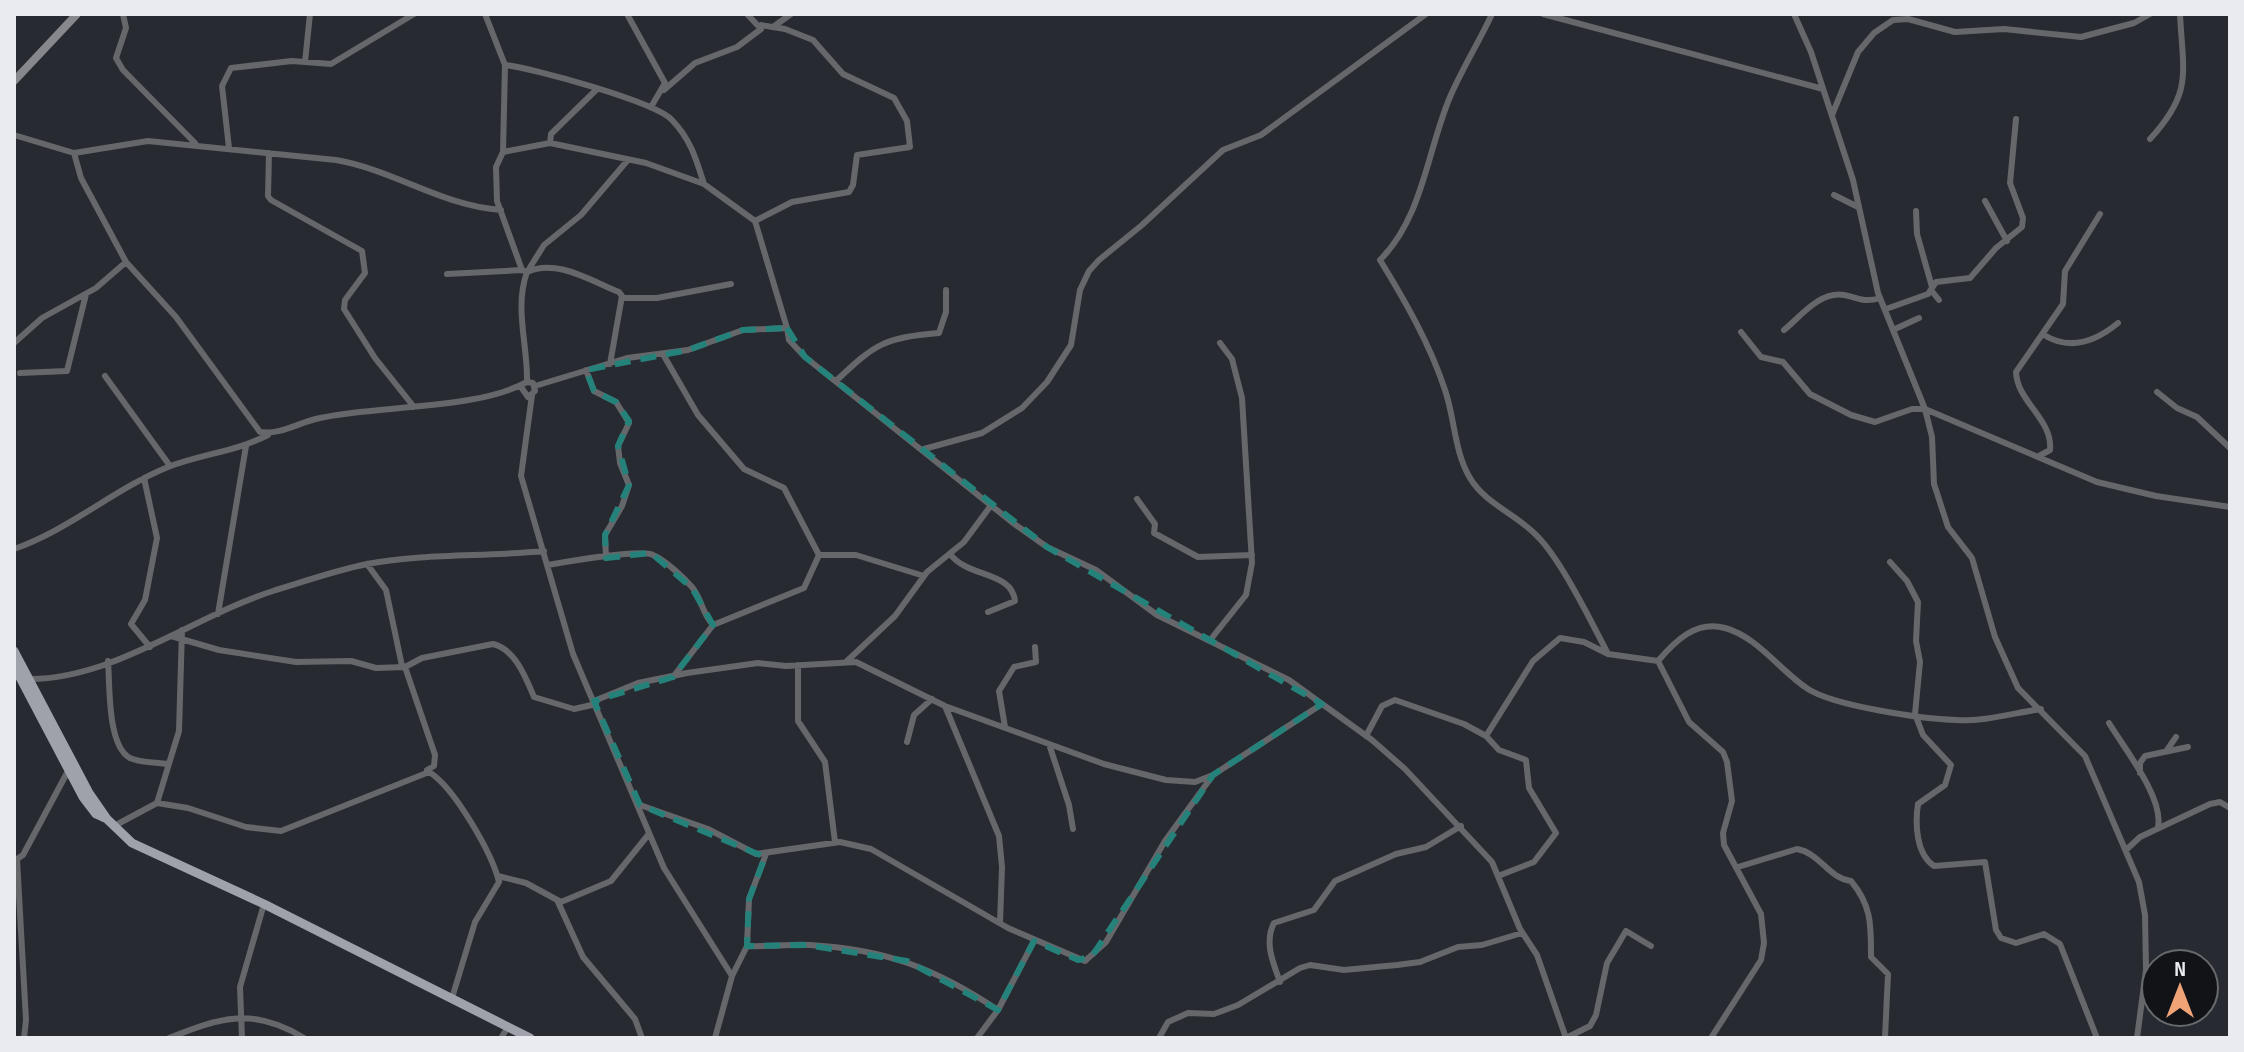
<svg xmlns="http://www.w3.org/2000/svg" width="2244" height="1052" font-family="'Sofia Sans Condensed',sans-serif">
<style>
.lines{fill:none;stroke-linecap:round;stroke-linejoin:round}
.street{stroke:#65676a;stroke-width:6}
.secondary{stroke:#86888e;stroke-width:8}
.primary{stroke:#9fa2aa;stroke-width:9}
.marked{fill:none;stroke:#25827b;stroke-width:6;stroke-dasharray:16 10;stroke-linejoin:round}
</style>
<rect width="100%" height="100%" fill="#272a31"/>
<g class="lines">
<path class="street" d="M 123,14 L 126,28 L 116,58 L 123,70 L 195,143
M 485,14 L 505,65 L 503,152 L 496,167 L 497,201 L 522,270 L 527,272 C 514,308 528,345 527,382
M 627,14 L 665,83 L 651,107
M 1492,14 C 1479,42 1462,69 1450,97 C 1427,151 1423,217 1380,260 C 1404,299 1430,344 1445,390 C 1455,419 1454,451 1470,478 C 1486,505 1519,515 1539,538 C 1562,562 1592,623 1608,654
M 1543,14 L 1823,89
M 1794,14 L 1811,52 L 1853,180 L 1878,293 L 1925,409 L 1932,437 L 1934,484 L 1948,527 L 1972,558 L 1995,637 L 2018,688 L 2085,756 L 2139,882 L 2145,915 L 2146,970 L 2137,1038
M 773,27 L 791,14
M 305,62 L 310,14
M 505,65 C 533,68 656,102 672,120 C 691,140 696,159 704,184
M 664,90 L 695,63 L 737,47 L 761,29 L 747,14
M 1832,115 L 1858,52 L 1874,33 L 1893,20 L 1908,19 L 1955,32 L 2004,29 L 2081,37 L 2134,23 L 2150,14
M 14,135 L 74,153 L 81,178 L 126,262 L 176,317 L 260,432 C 282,435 299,422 320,418 C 379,405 476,410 527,382 L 533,383 L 535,391 L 528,397 L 521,387
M 2150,139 C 2193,92 2183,74 2180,14
M 550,143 L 551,134 L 596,90
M 229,148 L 222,86 L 231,68 L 292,61 L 331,64 L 414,14
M 503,152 L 550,143 L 646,163 L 704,184 L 755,221 L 787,328
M 74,153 L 148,141 L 336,160 C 394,170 442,206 501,210
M 269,153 L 268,196 L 271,200 L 362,251 L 365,273 L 345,300 L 344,309 L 375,358 L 414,407
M 1834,195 L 1858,207
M 1985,201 L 2007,241
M 1916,211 L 1917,234 L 1932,287
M 755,221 L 792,202 L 849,192 L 853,185 L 857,155 L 910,147 L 907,121 L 894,98 L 843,74 L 813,40 L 785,29 L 761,25
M 529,269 L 544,245 L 581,215 L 627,161
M 527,272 C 556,258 591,281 619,292 L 622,296 L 610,364
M 447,274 L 522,270
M 1931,290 L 1939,300
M 621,295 L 624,298 L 657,298 L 731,284
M 1886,309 L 1928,294 L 1936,282 L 1970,278 L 1996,248 L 2022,227 L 2023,218 L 2010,183 L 2016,119
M 1895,329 L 1919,318
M 1784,330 C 1801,316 1820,291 1844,295 C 1860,298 1864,303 1880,298
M 1741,332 L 1761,357 L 1783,362 L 1810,394 L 1851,415 L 1875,422 L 1912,409 L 1925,409 L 2097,482 L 2156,496 L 2230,507
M 2044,335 C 2070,351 2095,342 2118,323
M 14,343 L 42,318 L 96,288 L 126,262
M 664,356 L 698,415 L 744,469 L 784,488 L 819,555 L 804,588 L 713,625
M 586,370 L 594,391 L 616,402 L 629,423 L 618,446 L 620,463 L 629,485 L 622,506 L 605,535 L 606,558
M 20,373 L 67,371 L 86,294
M 105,376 L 170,466
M 836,381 C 876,343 884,338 939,333 L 946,312 L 946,290
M 535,386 L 627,358 L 688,350 L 743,330 L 787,328 L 789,340 L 805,357 L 1013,523 L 1047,547 L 1096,570 L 1157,615 L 1289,680 L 1372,740 L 1405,769 L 1492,862 L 1520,929 L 1537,955 L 1566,1038
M 2157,392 L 2177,408 L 2197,417 L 2230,448
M 532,395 L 521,476 L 573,654 L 664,868 L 732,976 L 715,1038
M 924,449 L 982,433 L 1022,408 L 1047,382 L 1071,345 L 1080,290 L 1089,271 L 1099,260 L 1142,225 L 1223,150 L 1261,135 L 1426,14
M 2039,456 L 2050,450 C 2053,419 2017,402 2016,372 L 2063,304 L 2065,271 L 2100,214
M 144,478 L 157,538 L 145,600 L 131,624 L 150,647
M 1137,499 L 1155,524 L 1154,533 L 1198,557 L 1252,555
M 14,549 C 69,530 114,489 168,467 C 201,454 235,452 268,435
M 950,554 C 968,578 1012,571 1015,601 L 988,612
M 819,555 L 856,555 L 924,576
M 1890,562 L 1907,581 L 1918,602 L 1916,641 L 1920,662 L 1915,714 L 1923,735 L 1951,765 L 1945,785 L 1918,804 C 1915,824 1916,854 1934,866 L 1985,862 L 1996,930 L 2001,938 L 2016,943 L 2044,934 L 2060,944 L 2097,1038
M 367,564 L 386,590 L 402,666
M 548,565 C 565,562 641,549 653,555 C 665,560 683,577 692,587 C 702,599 702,614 713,625 L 673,677
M 218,614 L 246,446
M 171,636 L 219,650 L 296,662 L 351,661 L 376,668 L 405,667 L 422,658 L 493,644 C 515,649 526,678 534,697 L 574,709 L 596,704
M 1211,639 L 1246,595 L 1252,563 L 1242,398 L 1232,359 L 1220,343
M 108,661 C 110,684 107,746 130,758 C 141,763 156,762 168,764
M 847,661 L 895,616 L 927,572 L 964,542 L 992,504
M 1658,661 L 1689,722 L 1723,752 L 1727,762 L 1732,801 L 1723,833 L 1724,845 L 1761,914 L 1764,943 L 1761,960 L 1711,1038
M 1658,661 C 1675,641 1696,620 1725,628 C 1758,637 1780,671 1808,689 C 1834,706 1923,719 1956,720 C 1983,722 2014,713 2041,709
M 798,665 L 798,721 L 825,762 L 835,842
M 405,667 L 435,755 L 434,766 L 427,770
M 28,679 C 113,680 194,616 273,591 C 302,582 337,570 367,564 C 426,553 485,557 544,551
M 594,701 L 638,683 L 687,673 L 758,663 L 786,666 L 856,662 L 945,706 L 1104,764 L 1166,780 L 1195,782 L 1213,775
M 945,706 L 999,836 L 1002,867 L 1000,923
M 2109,723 C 2124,748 2164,798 2158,827
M 1005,727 L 999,691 L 1014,667 L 1036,662 L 1035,647
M 1366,736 L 1382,706 L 1395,700 L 1464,724 L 1486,736 L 1499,750 L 1526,760 L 1529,788 L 1556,833 L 1534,862 L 1498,876
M 1486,736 L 1533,661 L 1560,638 L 1584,642 L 1608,654 L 1658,661
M 907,742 L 914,715 L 932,699
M 1049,744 L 1069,805 L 1073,829
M 2167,750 L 2176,737
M 2140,773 L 2140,763 L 2145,756 L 2188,747
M 157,803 L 179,731 L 182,630
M 640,805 L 708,829 L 756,854 L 840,842 L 871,849 L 1008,928 L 1085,961 L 1106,942 L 1165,841 L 1213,775 L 1322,704
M 114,826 L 157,803 L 188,808 L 246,827 L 281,831 L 429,772 C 454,787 492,853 499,882 L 475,922 L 452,998
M 2126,850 L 2140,837 L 2210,804 L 2220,802 L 2230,808
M 17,859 L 26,1020 L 24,1038
M 14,861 L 23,855 L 68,771
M 1738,867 L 1797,849 C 1820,853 1828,878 1851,881 C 1872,906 1871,926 1871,957 L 1888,974 L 1885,1038
M 498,876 L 526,883 L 561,902 L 611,881 L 648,835
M 558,902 L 583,957 L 635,1019 L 642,1038
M 747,946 C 768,947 788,944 809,945 C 885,949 935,968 998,1010 L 1034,941
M 732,976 L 747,946 L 749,899 L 766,854
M 1280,982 C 1273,963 1264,942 1274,923 L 1314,910 L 1335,881 L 1396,854 L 1426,847 L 1461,826
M 169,1038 C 221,1017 254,1007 304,1038
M 242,1038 L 240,987 L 264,904
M 501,1038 L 508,1027
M 977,1038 L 998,1010
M 1159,1038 L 1168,1022 L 1188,1013 L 1214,1014 L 1238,1005 L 1300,968 L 1310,965 L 1344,970 L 1397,965 L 1420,962 L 1458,947 L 1482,945 L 1522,933
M 1566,1038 L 1590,1026 L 1596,1015 L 1607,963 L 1626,931 L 1651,946"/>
<path class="secondary" d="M 14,81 L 77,14"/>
<path class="primary" d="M 14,651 L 89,793 L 107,819 L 132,843 L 264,904 L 530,1038
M 14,666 L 83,797 L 96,814 L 107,819"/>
</g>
<path class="marked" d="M 787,328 L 805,357 L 1047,547 L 1322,704 L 1213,775 L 1092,956 L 1078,960 L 1034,941 L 998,1010 L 907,961 L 807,945 L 747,946 L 749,899 L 765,857 L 640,805 L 594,701 L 673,677 L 713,625 L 692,588 L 651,553 L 606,558 L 605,535 L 629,485 L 618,446 L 629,421 L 616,402 L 594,391 L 586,370 L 688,350 L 743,330 Z"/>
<rect width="2244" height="1052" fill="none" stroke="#e9ebf0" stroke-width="32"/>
<g transform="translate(2180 988)"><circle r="38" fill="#111316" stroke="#67696d" stroke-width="2"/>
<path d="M0-6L14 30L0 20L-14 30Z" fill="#efa377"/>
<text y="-12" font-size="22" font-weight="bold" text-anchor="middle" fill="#e9ebf0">N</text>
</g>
</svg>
